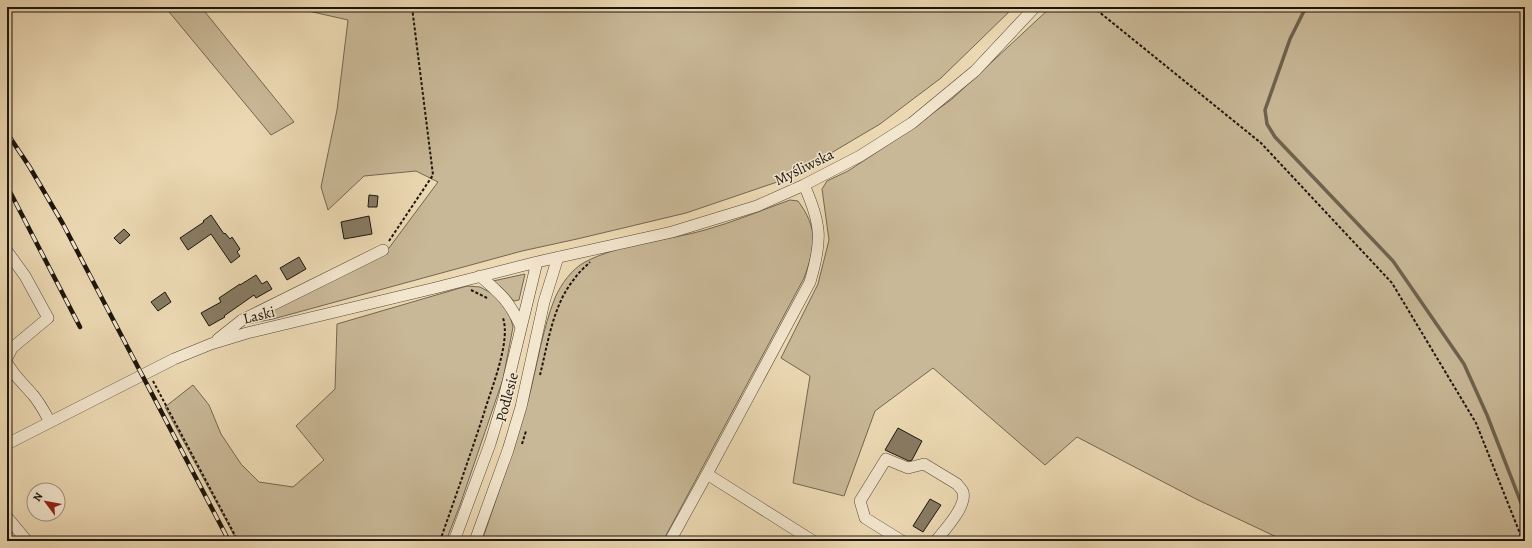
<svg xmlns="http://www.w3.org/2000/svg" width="1532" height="548" font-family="Alegreya,serif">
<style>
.green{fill:#c9b897;stroke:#726652}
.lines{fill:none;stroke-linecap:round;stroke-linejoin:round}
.stream{stroke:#6e624e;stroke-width:3.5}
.building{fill:#887b63;stroke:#1c150c}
.minor-casing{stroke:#504636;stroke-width:12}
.path{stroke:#1c150c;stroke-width:2;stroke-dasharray:3 2;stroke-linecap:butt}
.minor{stroke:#f3e6ce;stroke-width:11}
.rail-casing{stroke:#1c150c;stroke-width:4.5}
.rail{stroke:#f3e6ce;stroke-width:3;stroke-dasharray:9;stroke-linecap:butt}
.labels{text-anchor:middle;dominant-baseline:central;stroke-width:3;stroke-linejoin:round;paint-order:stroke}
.street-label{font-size:15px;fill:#1c150c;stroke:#f3e6ce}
</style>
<rect width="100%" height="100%" fill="#ecd9b3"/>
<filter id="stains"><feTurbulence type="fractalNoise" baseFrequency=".005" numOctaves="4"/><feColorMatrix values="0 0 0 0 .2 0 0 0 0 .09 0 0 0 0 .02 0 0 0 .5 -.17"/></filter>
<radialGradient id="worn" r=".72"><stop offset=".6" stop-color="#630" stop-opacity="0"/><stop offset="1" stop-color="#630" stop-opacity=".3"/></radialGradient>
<path class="green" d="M 165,7 L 201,7 L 294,122 L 271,135 Z
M 307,7 L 1014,7 L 941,78 L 880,124 L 789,178 L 686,213 L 577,239 L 522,251 L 273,319 L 241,325 L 386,252 L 438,182 L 416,171 L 364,176 L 328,210 L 321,187 L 337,110 L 348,20 L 304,10 Z
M 1051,7 L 1525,7 L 1525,541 L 1285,541 L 1198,500 L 1077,437 L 1045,465 L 933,368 L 875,411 L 844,496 L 793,483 L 810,376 L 781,358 L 818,284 L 829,240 L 822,189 L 827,181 L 848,171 L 903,135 L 952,99 Z
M 790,200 L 798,201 C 819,229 815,248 804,278 L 663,541 L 482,541 C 498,493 515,446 529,397 C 537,366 543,327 555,298 C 561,284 572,269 585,262 C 622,243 666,241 705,230 C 734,222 762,210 790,200 Z
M 525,274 L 519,300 L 514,301 L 501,287 L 492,282 L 493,281 Z
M 467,286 L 480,287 L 493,294 L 509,312 L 513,327 L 503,379 L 460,505 L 446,541 L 237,541 L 165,407 L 193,385 L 209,405 L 221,434 L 241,464 L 259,482 L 293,487 L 324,460 L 296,426 L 335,389 L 337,324 Z"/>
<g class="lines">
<path class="stream" d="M 1306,7 L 1290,39 L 1265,110 L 1267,124 L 1275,137 L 1393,261 L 1464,364 L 1487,415 L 1525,513"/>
</g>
<path class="building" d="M 369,195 L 378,196 L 377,207 L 368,207 Z
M 211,215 L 224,234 L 225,233 L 230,239 L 232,237 L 240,249 L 237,252 L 240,256 L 231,263 L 211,234 L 188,250 L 180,238 L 204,222 L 203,221 Z
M 369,216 L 372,234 L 344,239 L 341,222 Z
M 124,229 L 130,235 L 120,244 L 114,238 Z
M 299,257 L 306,269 L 287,280 L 280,268 Z
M 256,275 L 262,284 L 267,281 L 272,289 L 256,298 L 254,295 L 224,316 L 225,317 L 209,326 L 201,313 L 221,302 L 219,298 L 240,284 L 240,285 Z
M 165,292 L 171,302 L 158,311 L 151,302 Z
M 898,428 L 922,441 L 912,460 L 909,461 L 885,450 Z
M 930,499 L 941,505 L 923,532 L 913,526 Z"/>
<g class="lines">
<g class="minor-casing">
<path id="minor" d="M 804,185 C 822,225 822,241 810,282 L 707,474 L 813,541
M 7,251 L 25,276 L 48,318 L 12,348 L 7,358
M 480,276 C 501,294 510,302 521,327
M 218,339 L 242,320 L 383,250
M 7,363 C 15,377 23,383 33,395 C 40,403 45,413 50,422
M 7,444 L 174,359 L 211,344 L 247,333 L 435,288 L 537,262 L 672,232 L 757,206 L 804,185 L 860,156 L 912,123 L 975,71 L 1035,7
M 7,517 L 27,541
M 454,541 L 490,444 L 504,398 L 537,262
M 475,541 L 508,450 L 521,407 L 544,302 L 558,257
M 670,541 L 707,474
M 902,541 L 865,518 L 860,501 L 886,459 L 908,468 L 924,464 L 957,484 C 959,487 962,489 963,492 C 967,507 944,530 936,541"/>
</g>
<path class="path" d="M 1093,7 L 1261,143 L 1392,283 L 1476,423 L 1523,541
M 389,241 L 433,175 L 412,7
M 471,290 L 487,298
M 540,375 C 548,343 553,304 575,278 C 579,272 585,267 590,262
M 153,381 L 238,541
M 522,444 L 526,431
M 440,541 C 455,498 470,456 484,413 C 491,389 511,342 503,318"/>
<use href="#minor" class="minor"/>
<g class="rail-casing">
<path id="rail" d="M 7,133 L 29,166 L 63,224 L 229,541
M 7,186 L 80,327"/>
</g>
<use href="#rail" class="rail"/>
</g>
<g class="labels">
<g class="street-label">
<text transform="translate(804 167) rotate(-26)">Myśliwska</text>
<text transform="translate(259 315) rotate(-14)">Laski</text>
<text transform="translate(507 397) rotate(-75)">Podlesie</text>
</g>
</g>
<rect width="1532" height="548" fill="none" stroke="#ecd9b3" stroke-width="24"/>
<rect x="8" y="8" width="1516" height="532" fill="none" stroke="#1c150c" stroke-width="2"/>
<rect x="12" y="12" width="1508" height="524" fill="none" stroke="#1c150c"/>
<g transform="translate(46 502) rotate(302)"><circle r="19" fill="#f3e6ce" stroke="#9d9280"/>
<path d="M0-3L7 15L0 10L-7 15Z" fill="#8f2418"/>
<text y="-6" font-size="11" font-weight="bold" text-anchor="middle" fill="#1c150c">N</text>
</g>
<rect width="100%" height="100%" filter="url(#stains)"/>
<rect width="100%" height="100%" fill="url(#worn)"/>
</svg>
